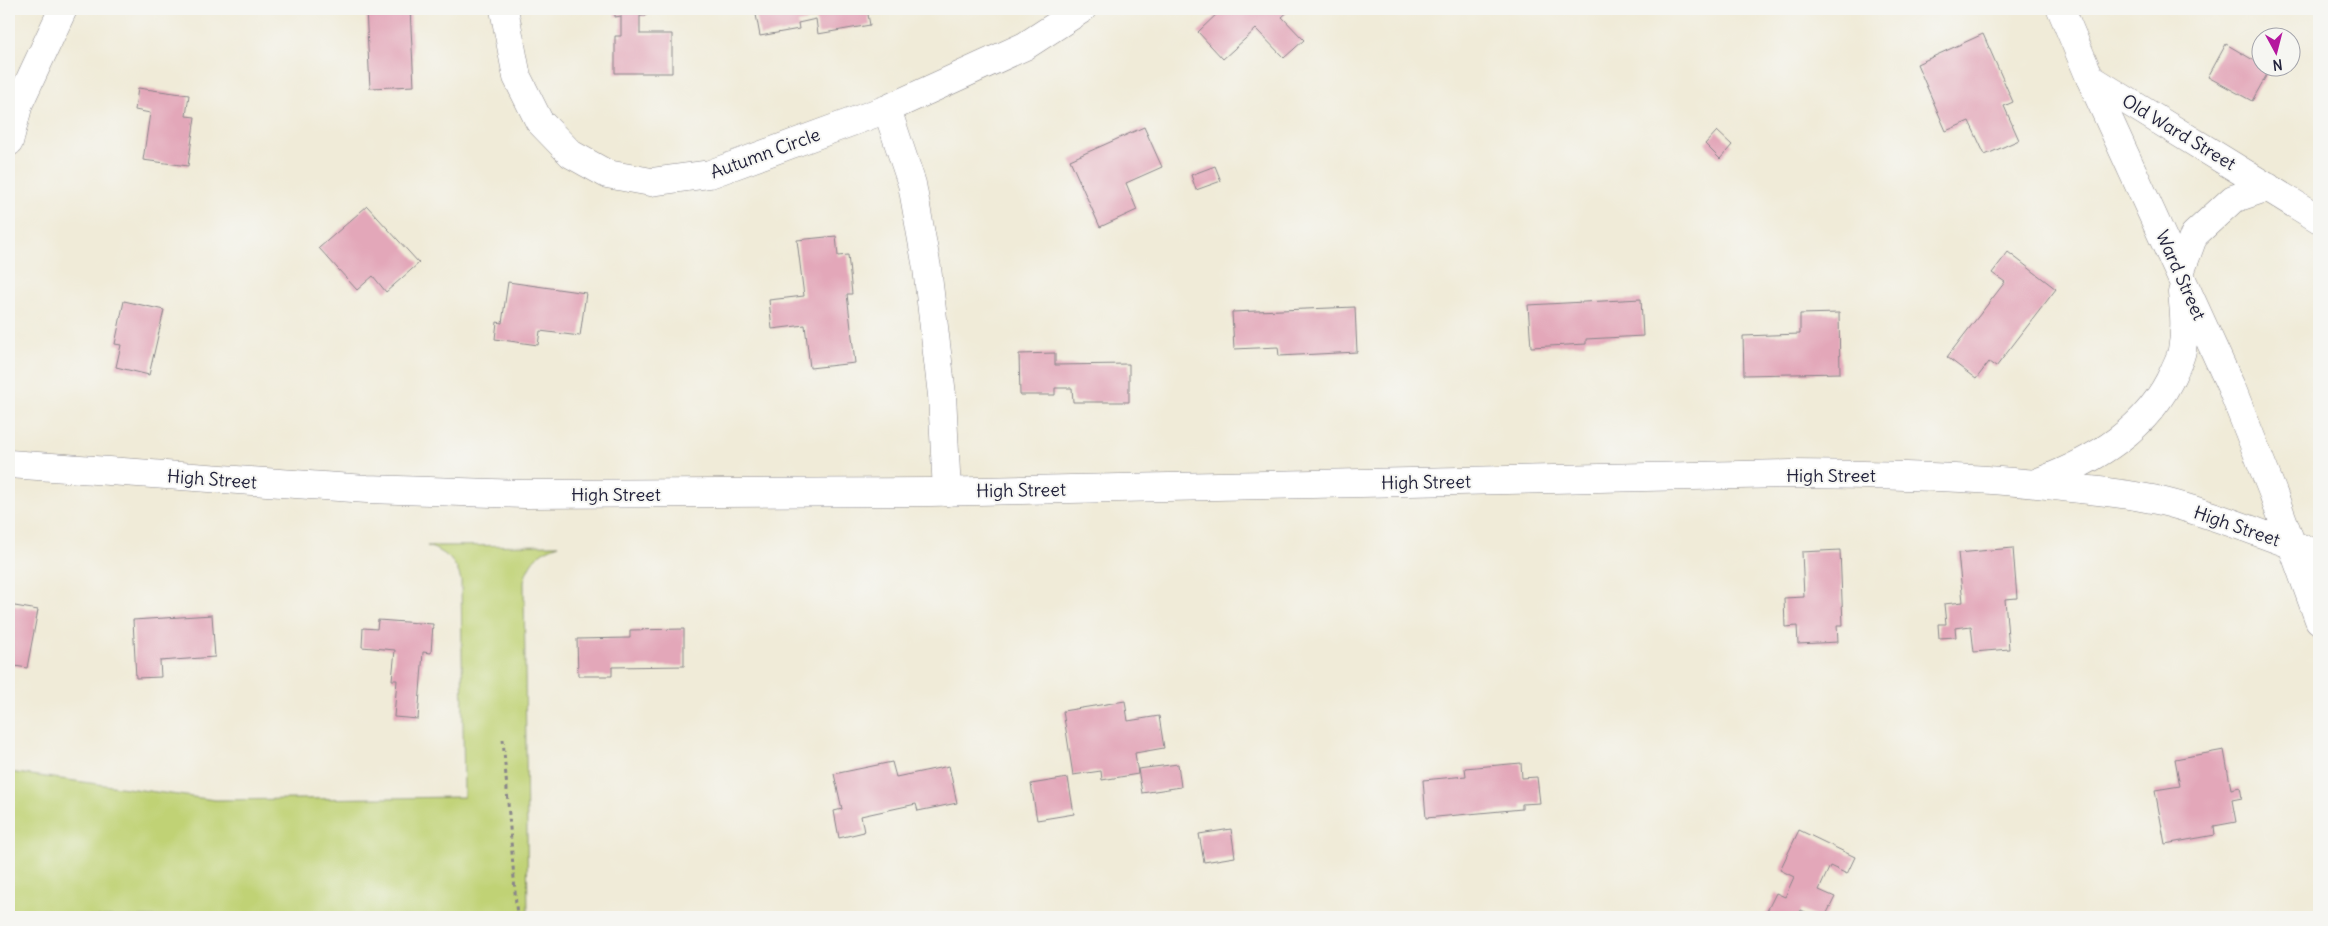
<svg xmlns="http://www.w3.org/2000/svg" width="2328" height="926" font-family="Delius,sans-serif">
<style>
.green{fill:#c0d275;stroke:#717a58}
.building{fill:#e3a7b9}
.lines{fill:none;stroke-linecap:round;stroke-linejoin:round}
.street-casing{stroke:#89868a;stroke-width:29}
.secondary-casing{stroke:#89868a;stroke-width:29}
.path{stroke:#89868a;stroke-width:3;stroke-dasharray:4 4;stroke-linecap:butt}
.street{stroke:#fff;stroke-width:28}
.secondary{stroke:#fff;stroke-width:28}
.labels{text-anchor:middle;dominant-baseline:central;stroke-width:4;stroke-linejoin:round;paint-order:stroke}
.street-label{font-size:18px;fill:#22223b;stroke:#f6f6f2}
</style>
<rect width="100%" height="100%" fill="#f6f6f2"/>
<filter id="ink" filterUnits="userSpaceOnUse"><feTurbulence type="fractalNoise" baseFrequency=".02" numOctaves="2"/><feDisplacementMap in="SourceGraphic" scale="10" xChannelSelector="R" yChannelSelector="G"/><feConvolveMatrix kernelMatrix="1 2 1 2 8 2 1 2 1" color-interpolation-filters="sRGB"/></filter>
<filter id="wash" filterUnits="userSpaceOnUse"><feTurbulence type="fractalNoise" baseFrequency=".0096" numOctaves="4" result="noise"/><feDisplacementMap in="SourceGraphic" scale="20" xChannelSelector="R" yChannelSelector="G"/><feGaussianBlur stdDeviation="1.12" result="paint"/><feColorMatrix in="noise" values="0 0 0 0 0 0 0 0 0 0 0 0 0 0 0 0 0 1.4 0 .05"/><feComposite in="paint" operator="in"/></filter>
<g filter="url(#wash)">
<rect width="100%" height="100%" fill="#f0ebd8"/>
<path class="green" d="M 559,545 C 538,552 529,561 524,582 L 528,917 L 9,917 L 9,772 L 215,800 L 464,797 L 461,580 C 456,561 446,552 427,546 Z"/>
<g id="blocks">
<path class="building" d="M 366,9 L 410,9 L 414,86 L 370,88 Z
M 615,9 L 646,9 L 646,16 L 640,16 L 640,34 L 672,34 L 672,73 L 615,73 L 615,36 L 621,36 L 621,16 L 615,17 Z
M 755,9 L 867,9 L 870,25 L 818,34 L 816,19 L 798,23 L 799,29 L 760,36 Z
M 1222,9 L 1291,9 L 1282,17 L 1304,40 L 1284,58 L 1256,29 L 1223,59 L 1198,32 Z
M 1983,34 L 2013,102 L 2004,106 L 2019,140 L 1985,155 L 1969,121 L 1946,131 L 1917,64 Z
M 2226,44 L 2260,64 L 2260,68 L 2270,69 L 2252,101 L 2208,77 Z
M 138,88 L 189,95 L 186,116 L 195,117 L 188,166 L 143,160 L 150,113 L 135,110 Z
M 1144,127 L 1162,167 L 1126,183 L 1137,210 L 1100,227 L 1070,160 Z
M 1717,131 L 1732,145 L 1720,159 L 1705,144 Z
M 1215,166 L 1221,181 L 1196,190 L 1191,175 Z
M 367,206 L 419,263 L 386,292 L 373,276 L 357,290 L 319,248 Z
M 836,236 L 838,256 L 848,255 L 852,294 L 847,294 L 855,363 L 810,368 L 805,325 L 772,329 L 769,300 L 804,296 L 797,240 Z
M 2008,252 L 2056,289 L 1996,367 L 1989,362 L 1976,379 L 1947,357 L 2005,282 L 1992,273 Z
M 508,282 L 586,293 L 580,336 L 540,331 L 538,345 L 495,339 L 497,322 L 502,323 Z
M 1641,299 L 1643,336 L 1586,339 L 1586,344 L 1531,347 L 1528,305 Z
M 124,301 L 164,310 L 149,375 L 116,367 L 121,345 L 115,344 Z
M 1355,307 L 1357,352 L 1279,356 L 1278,347 L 1234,349 L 1232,312 Z
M 1839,313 L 1840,373 L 1744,375 L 1743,336 L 1800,334 L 1800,314 Z
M 1055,353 L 1055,365 L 1129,364 L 1129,402 L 1073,402 L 1072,388 L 1055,388 L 1055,395 L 1020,395 L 1019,354 Z
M 2013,548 L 2017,598 L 2005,599 L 2009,649 L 1974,652 L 1971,626 L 1955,628 L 1956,637 L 1939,638 L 1938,624 L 1946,624 L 1944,604 L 1963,602 L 1958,553 Z
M 1840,550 L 1843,625 L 1837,625 L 1838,642 L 1798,644 L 1797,626 L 1785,627 L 1784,598 L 1804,597 L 1802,552 Z
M 9,605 L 38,610 L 27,668 L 9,665 Z
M 212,615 L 215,657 L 160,661 L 161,677 L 136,678 L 133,620 Z
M 378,620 L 433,624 L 431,653 L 423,652 L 418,719 L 394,717 L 397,680 L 392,680 L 395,650 L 362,647 L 363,628 L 377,629 Z
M 684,629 L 684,666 L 612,667 L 612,676 L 578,676 L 577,639 L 630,638 L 630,630 Z
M 1125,701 L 1128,721 L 1159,716 L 1164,748 L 1135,753 L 1138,774 L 1102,780 L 1101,771 L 1073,775 L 1063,711 Z
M 2224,750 L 2231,789 L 2240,787 L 2242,798 L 2232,800 L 2236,822 L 2214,826 L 2215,835 L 2165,844 L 2155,790 L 2180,786 L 2175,759 Z
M 892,762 L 896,777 L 949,766 L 957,803 L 918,811 L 916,804 L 861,816 L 864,832 L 839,838 L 834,811 L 842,809 L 834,774 Z
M 1521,763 L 1522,778 L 1537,777 L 1540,803 L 1522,804 L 1522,809 L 1426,818 L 1423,780 L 1466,776 L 1465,768 Z
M 1178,764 L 1181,787 L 1142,793 L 1138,769 Z
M 1068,778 L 1074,814 L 1037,820 L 1031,784 Z
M 1231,829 L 1235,857 L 1204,862 L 1199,834 Z
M 1799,830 L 1855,857 L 1847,874 L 1830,866 L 1819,890 L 1835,897 L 1825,917 L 1816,917 L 1801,910 L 1798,917 L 1764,917 L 1776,893 L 1785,897 L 1794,877 L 1780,870 Z"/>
</g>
</g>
<g filter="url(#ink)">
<use href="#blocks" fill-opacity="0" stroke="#89868a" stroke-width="1"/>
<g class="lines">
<g class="street-casing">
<path id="street" d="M 504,9 L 517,77 L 539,121 L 571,154 L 607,174 L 651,182 L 710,174 L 887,109 L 912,184 L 927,268 L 942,395 L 947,492
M 2090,78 L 2319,219
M 887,109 L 1025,46 L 1082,9
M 9,142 L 19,103 L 63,9
M 2180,273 L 2194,235 L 2233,199 L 2268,187"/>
</g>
<g class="secondary-casing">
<path id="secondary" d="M 2061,9 L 2090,78 L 2232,389 L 2273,493 L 2319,620
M 9,464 L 367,489 L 524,494 L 931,492 L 1791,474 C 1885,475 1978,476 2071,488 C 2101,491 2132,494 2161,501 C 2215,514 2267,537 2319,554
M 2038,482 C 2094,461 2149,429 2174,371 C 2177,364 2181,357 2182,350 C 2186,330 2184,311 2182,292"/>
</g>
<path class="path" d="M 503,739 L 517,917"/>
<use href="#street" class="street"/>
<use href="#secondary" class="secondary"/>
</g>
</g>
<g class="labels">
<g class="street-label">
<text transform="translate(2179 132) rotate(31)">Old Ward Street</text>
<text transform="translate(765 153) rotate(-20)">Autumn Circle</text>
<text transform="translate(2181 275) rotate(66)">Ward Street</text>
<text x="1831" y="475">High Street</text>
<text transform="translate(212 479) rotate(4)">High Street</text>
<text transform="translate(1426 482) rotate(-1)">High Street</text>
<text transform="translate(1021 490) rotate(-1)">High Street</text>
<text x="616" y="494">High Street</text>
<text transform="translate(2237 526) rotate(19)">High Street</text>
</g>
</g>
<rect width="2328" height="926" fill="none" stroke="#f6f6f2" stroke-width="30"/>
<g transform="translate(2276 52) rotate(173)"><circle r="24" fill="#f6f6f2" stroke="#a1a1a9"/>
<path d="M0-4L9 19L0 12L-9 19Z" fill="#b5179e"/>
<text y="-8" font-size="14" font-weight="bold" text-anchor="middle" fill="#22223b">N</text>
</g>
</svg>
